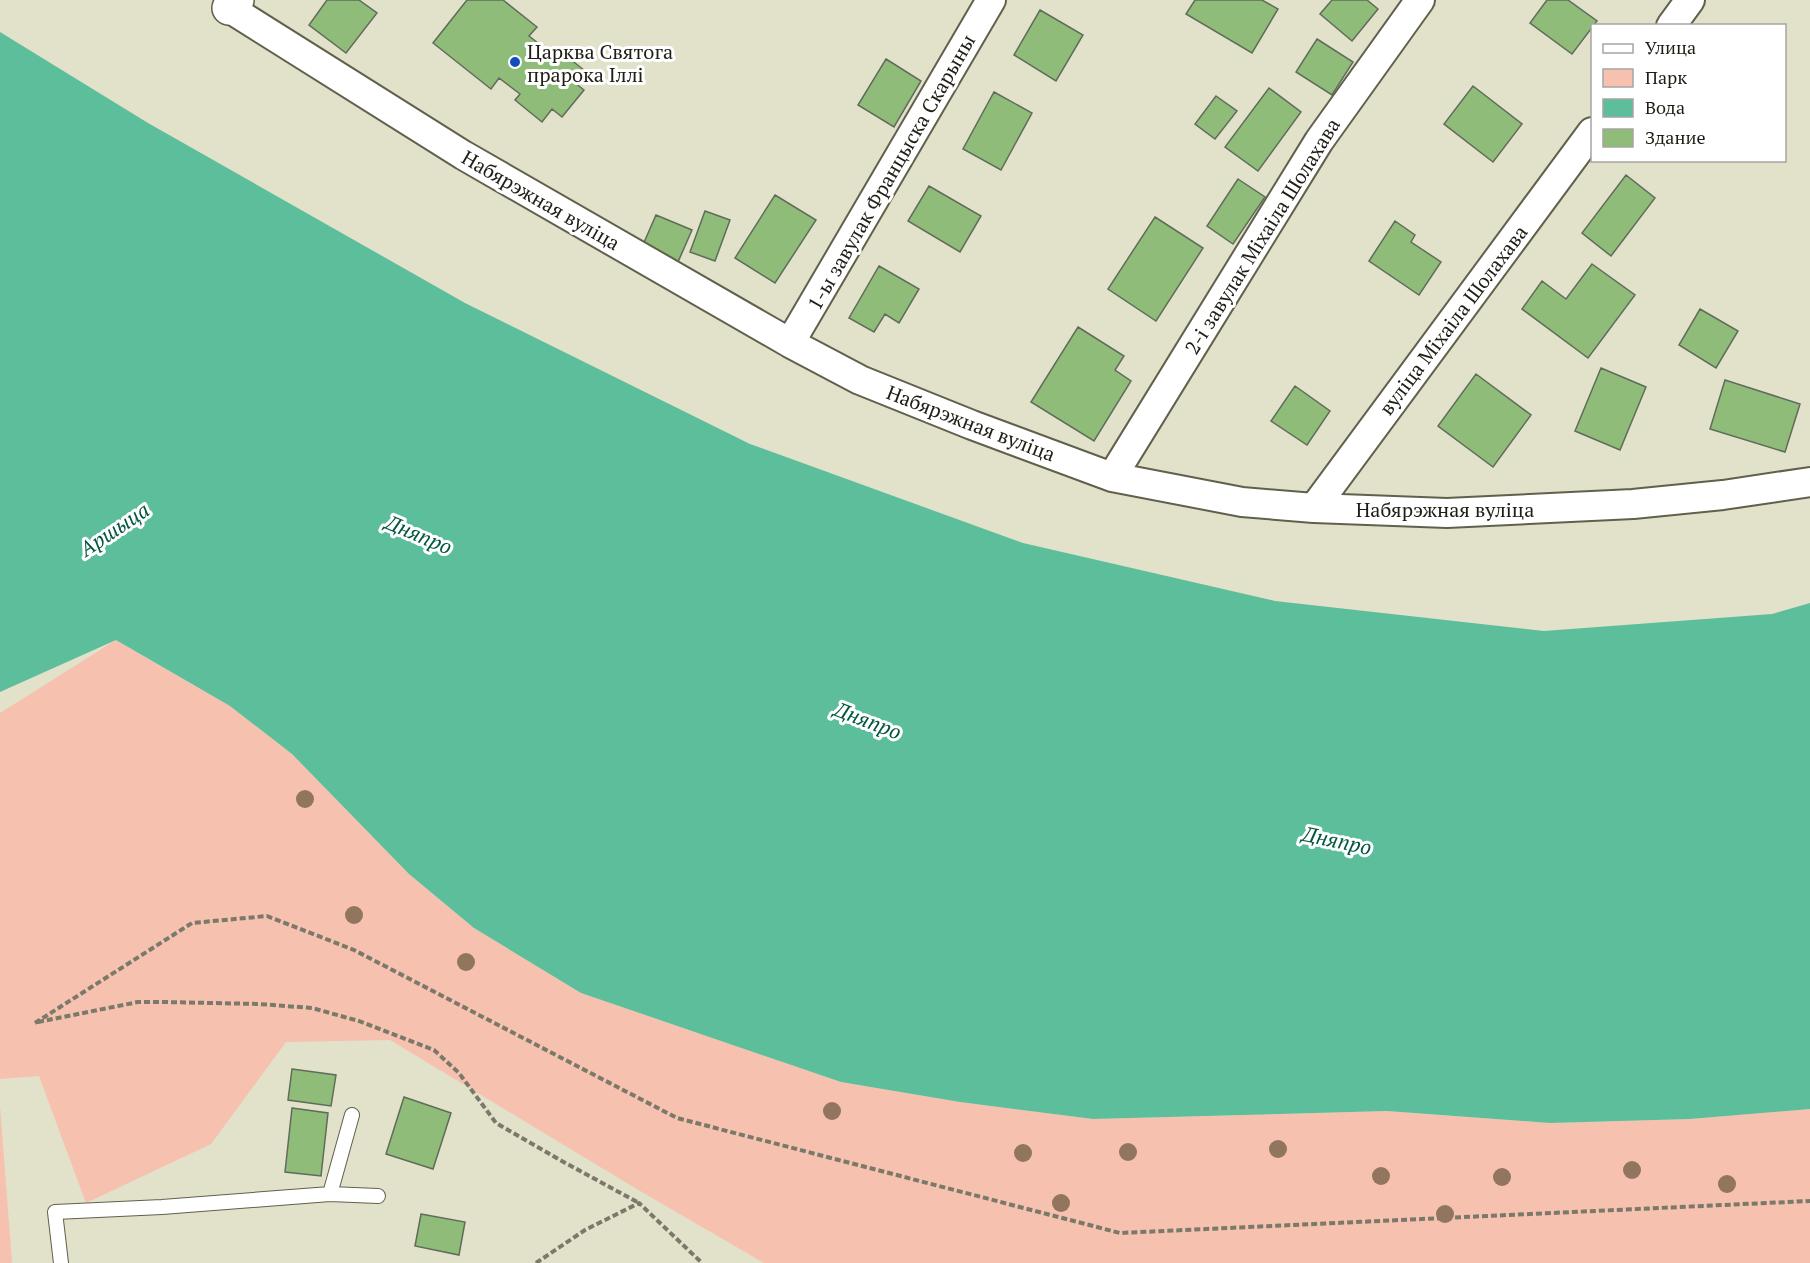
<svg xmlns="http://www.w3.org/2000/svg" width="1810" height="1263" font-family="'PT Serif',serif">
<style>
.green{fill:#f6c1ae}
.water{fill:#5dbe9b}
.building{fill:#8fbc78;stroke:#606c5b;stroke-width:1.5}
.lines{fill:none;stroke-linecap:round;stroke-linejoin:round}
.lane-casing{stroke:#61604c;stroke-width:16}
.street-casing{stroke:#61604c;stroke-width:32}
.secondary-casing{stroke:#61604c;stroke-width:36}
.path{stroke:#7a796a;stroke-width:4;stroke-dasharray:6 3;stroke-linecap:butt}
.lane{stroke:#fff;stroke-width:14}
.street{stroke:#fff;stroke-width:28}
.secondary{stroke:#fff;stroke-width:33}
.tree{fill:#91755e}
.poi-dot{fill:#134db9;stroke:#fff;stroke-width:2}
.labels{text-anchor:middle;dominant-baseline:central;stroke-width:6;stroke-linejoin:round;paint-order:stroke}
.poi-label{font-size:20px;fill:#1f1e16;stroke:#fff;text-anchor:start}
.street-label{font-size:20px;fill:#1f1e16;stroke:#fff}
.water-label{font-size:21px;font-style:italic;fill:#01563f;stroke:#fff}
</style>
<rect width="100%" height="100%" fill="#e2e1ca"/>
<path class="green" d="M 116,640 L 230,706 L 292,754 L 409,874 L 474,928 L 581,993 L 841,1082 L 960,1102 L 1093,1119 L 1387,1111 L 1550,1123 L 1690,1119 L 1810,1109 L 1810,1263 L 764,1263 L 635,1188 L 390,1040 L 286,1042 L 211,1144 L 86,1203 L 39,1076 L 0,1079 L 0,713 Z
M 0,1106 L 12,1263 L 0,1263 Z"/>
<path class="water" d="M 0,32 L 148,123 L 465,303 L 750,444 L 1023,543 L 1275,601 L 1544,631 L 1772,614 L 1810,603 L 1810,1109 L 1690,1119 L 1550,1123 L 1387,1111 L 1093,1119 L 960,1102 L 841,1082 L 581,993 L 474,928 L 409,874 L 292,754 L 230,706 L 116,640 L 0,692 Z"/>
<path class="building" d="M 327,0 L 359,0 L 377,13 L 346,53 L 309,25 Z
M 467,0 L 503,0 L 537,27 L 529,36 L 552,54 L 556,48 L 584,70 L 574,82 L 584,90 L 562,117 L 552,109 L 542,122 L 515,100 L 520,94 L 499,78 L 491,89 L 433,43 Z
M 1195,0 L 1262,0 L 1278,9 L 1252,53 L 1186,14 Z
M 1332,0 L 1367,0 L 1378,9 L 1352,41 L 1320,14 Z
M 1547,0 L 1568,0 L 1597,21 L 1572,54 L 1530,23 Z
M 1040,10 L 1083,35 L 1056,81 L 1014,55 Z
M 1317,39 L 1353,62 L 1332,95 L 1296,72 Z
M 886,59 L 921,81 L 894,127 L 858,105 Z
M 1473,86 L 1522,124 L 1493,162 L 1444,124 Z
M 1269,88 L 1301,112 L 1258,171 L 1225,147 Z
M 994,92 L 1032,113 L 1001,170 L 963,149 Z
M 1216,96 L 1237,111 L 1215,139 L 1195,124 Z
M 1626,175 L 1655,198 L 1611,256 L 1582,233 Z
M 1238,179 L 1265,197 L 1233,244 L 1207,226 Z
M 929,186 L 981,216 L 960,252 L 908,221 Z
M 775,195 L 816,220 L 775,283 L 735,258 Z
M 705,211 L 730,220 L 715,261 L 690,252 Z
M 656,215 L 692,230 L 678,262 L 642,247 Z
M 1155,217 L 1203,248 L 1156,321 L 1108,289 Z
M 1395,221 L 1415,235 L 1411,242 L 1441,262 L 1419,295 L 1369,261 Z
M 1592,264 L 1635,295 L 1588,358 L 1522,309 L 1542,281 L 1566,299 Z
M 879,266 L 919,289 L 899,323 L 885,314 L 874,332 L 849,318 Z
M 1700,309 L 1738,331 L 1716,368 L 1679,345 Z
M 1078,327 L 1124,356 L 1115,370 L 1131,381 L 1094,441 L 1031,402 Z
M 1601,368 L 1646,387 L 1620,450 L 1575,431 Z
M 1476,374 L 1531,415 L 1493,467 L 1438,426 Z
M 1725,380 L 1800,404 L 1785,452 L 1710,429 Z
M 1295,386 L 1330,411 L 1307,445 L 1271,421 Z
M 292,1069 L 336,1075 L 331,1106 L 288,1100 Z
M 404,1097 L 451,1113 L 433,1169 L 386,1154 Z
M 292,1108 L 328,1113 L 321,1176 L 285,1172 Z
M 421,1214 L 465,1222 L 459,1255 L 415,1246 Z"/>
<g class="lines">
<g class="lane-casing">
<path id="lane" d="M 330,1194 L 352,1115
M 61,1263 L 55,1212 L 162,1207 L 330,1194 L 378,1196"/>
</g>
<g class="street-casing">
<path id="street" d="M 229,8 L 463,155 L 790,343 L 860,380 L 972,425 L 1112,477 L 1242,502 L 1314,508 L 1447,513 L 1633,504 L 1723,495 L 1810,482
M 1671,26 L 1690,0
M 790,343 L 991,0
M 1112,477 L 1319,141 L 1420,0
M 1314,508 L 1592,132"/>
</g>
<g class="secondary-casing">
<path id="secondary" d="M 229,8 L 237,0"/>
</g>
<path class="path" d="M 38,1022 L 138,1002 L 164,1002 L 259,1004 L 312,1008 L 359,1021 L 434,1050 L 459,1073 L 496,1123 L 560,1160 L 639,1203
M 35,1023 L 192,923 L 267,916 L 354,950 L 677,1118 L 1120,1233 L 1810,1201
M 536,1263 L 585,1230 L 639,1203 L 702,1263"/>
<use href="#lane" class="lane"/>
<use href="#street" class="street"/>
<use href="#secondary" class="secondary"/>
</g>
<g class="tree">
<circle cx="305" cy="799" r="9"/>
<circle cx="354" cy="915" r="9"/>
<circle cx="466" cy="962" r="9"/>
<circle cx="832" cy="1111" r="9"/>
<circle cx="1278" cy="1149" r="9"/>
<circle cx="1128" cy="1152" r="9"/>
<circle cx="1023" cy="1153" r="9"/>
<circle cx="1632" cy="1170" r="9"/>
<circle cx="1381" cy="1176" r="9"/>
<circle cx="1502" cy="1177" r="9"/>
<circle cx="1727" cy="1184" r="9"/>
<circle cx="1061" cy="1203" r="9"/>
<circle cx="1445" cy="1214" r="9"/>
</g>
<circle class="poi-dot" cx="515" cy="62" r="6"/>
<g class="labels">
<g class="poi-label">
<text x="527" y="51">Царква Святога<tspan x="527" dy="23">прарока Іллі</tspan></text>
</g>
<g class="street-label">
<text transform="translate(891 172) rotate(-60)">1-ы завулак Францыска Скарыны</text>
<text transform="translate(541 200) rotate(30)">Набярэжная вуліца</text>
<text transform="translate(1262 236) rotate(-58)">2-і завулак Міхаіла Шолахава</text>
<text transform="translate(1453 320) rotate(-53)">вуліца Міхаіла Шолахава</text>
<text transform="translate(971 423) rotate(21)">Набярэжная вуліца</text>
<text x="1445" y="509">Набярэжная вуліца</text>
</g>
<g class="water-label">
<text transform="translate(114 529) rotate(-34)">Аршыца</text>
<text transform="translate(419 534) rotate(23)">Дняпро</text>
<text transform="translate(868 720) rotate(21)">Дняпро</text>
<text transform="translate(1337 840) rotate(12)">Дняпро</text>
</g>
</g>
<rect x="1591" y="24" width="195" height="138" fill="#ffffff" stroke="#a5a5a2" stroke-width="1.5"/>
<rect x="1603" y="44" width="30" height="9" fill="#ffffff" stroke="#a5a5a2" stroke-width="1.5"/>
<text x="1645" y="54" font-size="18" fill="#1f1e16">Улица</text>
<rect x="1603" y="69" width="30" height="18" fill="#f6c1ae" stroke="#a5a5a2" stroke-width="1.5"/>
<text x="1645" y="84" font-size="18" fill="#1f1e16">Парк</text>
<rect x="1603" y="99" width="30" height="18" fill="#5dbe9b" stroke="#a5a5a2" stroke-width="1.5"/>
<text x="1645" y="114" font-size="18" fill="#1f1e16">Вода</text>
<rect x="1603" y="129" width="30" height="18" fill="#8fbc78" stroke="#a5a5a2" stroke-width="1.5"/>
<text x="1645" y="144" font-size="18" fill="#1f1e16">Здание</text>
</svg>
